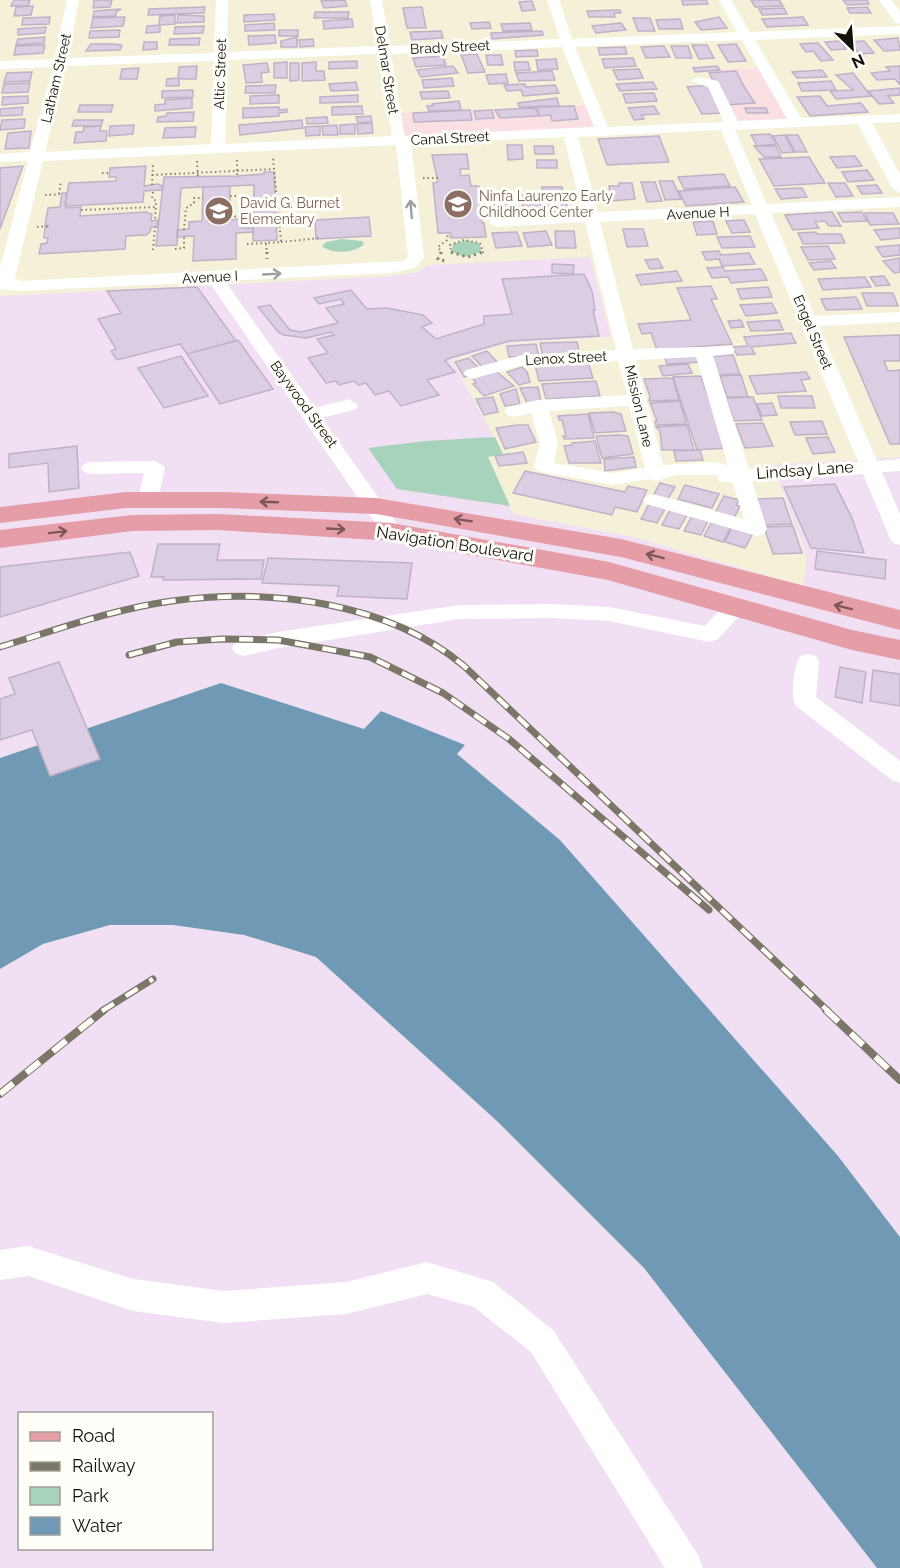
<svg xmlns="http://www.w3.org/2000/svg" width="900" height="1568" font-family="Raleway,sans-serif">
<style>
.commercial{fill:#fadfe3}
.industrial{fill:#f1e0f3;fill-rule:evenodd}
.green{fill:#a7d2bb}
.water{fill:#7099b6}
.building{fill:#dbcee3;stroke:#bfb2c7;stroke-width:1.5}
.lines{fill:none;stroke-linecap:round;stroke-linejoin:round}
.path-far1{stroke:#858272;stroke-width:2;stroke-dasharray:1.5 3;stroke-linecap:butt}
.path{stroke:#858272;stroke-width:3;stroke-dasharray:2 4;stroke-linecap:butt}
.minor{fill:#fff;fill-rule:evenodd}
.major{fill:#e59da8;fill-rule:evenodd}
.rail-far1-casing{stroke:#7a7768;stroke-width:7}
.rail-casing{stroke:#7a7768;stroke-width:8}
.rail-far1{stroke:#fffef9;stroke-width:4.5;stroke-dasharray:14;stroke-linecap:butt}
.rail{stroke:#fffef9;stroke-width:6;stroke-dasharray:17;stroke-linecap:butt}
.oneway{stroke:#a09f9c}
.oneway2{stroke:#7c5658}
.labels{text-anchor:middle;dominant-baseline:central;stroke-width:6;stroke-linejoin:round;paint-order:stroke}
.far-street-label{font-size:14px;fill:#121008;stroke:#fffef9}
.far-education-label{font-size:14px;fill:#785e54;stroke:#fffef9;text-anchor:start}
.street-label{font-size:16px;fill:#121008;stroke:#fffef9}
</style>
<rect width="100%" height="100%" fill="#f5f1d9"/>
<path class="commercial" d="M 760,68 L 789,119 L 733,121 L 708,70 Z
M 588,105 L 595,127 L 403,136 L 400,113 Z"/>
<path class="industrial" d="M 590,257 L 611,337 L 509,343 L 452,360 L 503,454 L 488,457 L 513,514 L 633,537 L 803,586 L 807,558 L 773,465 L 900,457 L 900,1237 L 838,1156 L 560,840 L 457,754 L 464,745 L 364,729 L 221,683 L 0,758 L 0,296 L 392,276 L 418,272 L 428,265 Z
M 110,925 L 173,925 L 244,935 L 316,957 L 498,1122 L 644,1268 L 877,1568 L 0,1568 L 0,969 L 43,944 ZM 20,1414 L 212,1414 L 212,1548 L 20,1548 Z"/>
<path class="green" d="M 342,239 L 362,241 L 364,244 C 355,253 333,255 322,246 L 326,242 Z
M 467,240 L 480,244 L 481,252 L 465,257 L 452,252 L 453,244 Z
M 495,437 L 503,454 L 488,457 L 510,506 L 397,489 L 368,448 L 425,441 Z"/>
<path class="water" d="M 221,683 L 364,729 L 381,711 L 465,745 L 457,754 L 560,840 L 838,1156 L 900,1237 L 900,1568 L 877,1568 L 644,1268 L 498,1122 L 316,957 L 244,935 L 173,925 L 110,925 L 43,944 L 0,969 L 0,758 Z"/>
<path class="building" d="M 14,0 L 30,0 L 28,6 L 11,6 Z
M 94,0 L 112,0 L 110,7 L 93,8 Z
M 345,0 L 347,6 L 324,8 L 321,1 Z
M 682,0 L 706,0 L 708,4 L 683,5 Z
M 751,0 L 779,0 L 783,6 L 755,7 Z
M 843,0 L 867,0 L 869,4 L 847,5 Z
M 532,1 L 535,10 L 522,11 L 519,2 Z
M 33,6 L 31,15 L 14,16 L 16,7 Z
M 205,7 L 204,13 L 148,15 L 149,9 Z
M 422,7 L 426,28 L 407,28 L 403,8 Z
M 867,7 L 871,13 L 850,13 L 847,8 Z
M 784,8 L 787,14 L 762,15 L 759,9 Z
M 121,9 L 116,12 L 116,16 L 93,17 L 94,11 Z
M 620,10 L 621,13 L 614,13 L 615,17 L 589,17 L 587,11 Z
M 315,12 L 349,12 L 348,18 L 314,18 Z
M 274,14 L 275,20 L 244,22 L 244,15 Z
M 175,15 L 175,24 L 159,25 L 160,16 Z
M 178,15 L 204,16 L 204,22 L 177,23 Z
M 50,17 L 49,24 L 22,25 L 23,18 Z
M 125,17 L 123,26 L 91,28 L 93,18 Z
M 719,17 L 727,28 L 701,30 L 695,22 Z
M 803,17 L 808,25 L 767,27 L 762,19 Z
M 633,18 L 650,18 L 655,31 L 638,31 Z
M 352,19 L 353,27 L 324,29 L 323,21 Z
M 680,19 L 683,29 L 659,29 L 656,20 Z
M 489,22 L 491,28 L 472,29 L 470,23 Z
M 274,23 L 275,30 L 245,31 L 245,25 Z
M 530,23 L 532,30 L 503,31 L 501,24 Z
M 621,23 L 626,30 L 596,33 L 592,26 Z
M 160,25 L 160,32 L 146,33 L 147,26 Z
M 204,26 L 203,33 L 174,34 L 175,27 Z
M 46,27 L 45,33 L 18,35 L 18,29 Z
M 120,30 L 119,37 L 89,38 L 90,31 Z
M 279,30 L 298,30 L 298,36 L 279,36 Z
M 441,31 L 443,38 L 412,40 L 410,32 Z
M 542,31 L 543,35 L 492,39 L 491,33 Z
M 275,35 L 276,43 L 249,45 L 248,36 Z
M 45,37 L 44,43 L 16,45 L 18,39 Z
M 297,37 L 297,47 L 281,47 L 281,41 Z
M 200,38 L 199,45 L 169,45 L 170,39 Z
M 898,38 L 900,50 L 884,51 L 874,40 Z
M 313,39 L 314,46 L 300,47 L 299,40 Z
M 840,41 L 846,49 L 831,50 L 825,42 Z
M 864,41 L 874,53 L 859,54 L 850,42 Z
M 144,42 L 157,42 L 157,49 L 143,50 Z
M 818,43 L 833,60 L 821,61 L 813,51 L 806,52 L 800,44 Z
M 91,44 L 114,44 L 122,45 L 120,50 L 86,51 Z
M 736,44 L 746,61 L 728,62 L 718,45 Z
M 45,45 L 43,53 L 14,55 L 16,46 Z
M 692,45 L 707,45 L 714,58 L 699,59 Z
M 664,46 L 670,57 L 646,58 L 641,47 Z
M 671,46 L 688,46 L 692,58 L 676,58 Z
M 625,47 L 627,54 L 600,55 L 598,48 Z
M 537,50 L 538,56 L 516,57 L 515,51 Z
M 477,54 L 485,72 L 468,73 L 461,55 Z
M 486,55 L 501,55 L 503,65 L 488,65 Z
M 443,56 L 446,65 L 416,67 L 413,58 Z
M 633,58 L 636,66 L 605,68 L 602,59 Z
M 556,59 L 558,69 L 538,70 L 536,60 Z
M 357,61 L 357,68 L 329,69 L 329,62 Z
M 287,62 L 287,78 L 274,78 L 274,63 Z
M 316,62 L 316,71 L 324,71 L 325,80 L 302,81 L 302,63 Z
M 514,62 L 528,62 L 530,70 L 515,71 Z
M 267,63 L 269,72 L 261,73 L 262,82 L 246,83 L 243,65 Z
M 290,63 L 299,63 L 299,80 L 290,81 Z
M 197,66 L 196,79 L 179,79 L 179,86 L 166,86 L 167,79 L 178,78 L 179,67 Z
M 453,66 L 458,73 L 421,77 L 417,70 Z
M 717,66 L 720,70 L 695,72 L 693,68 Z
M 900,66 L 900,85 L 895,79 L 877,80 L 871,73 L 890,71 L 886,67 Z
M 139,68 L 137,79 L 120,79 L 122,69 Z
M 639,69 L 643,78 L 618,80 L 613,70 Z
M 822,70 L 827,77 L 797,78 L 792,72 Z
M 552,71 L 555,80 L 519,81 L 516,73 Z
M 736,71 L 746,90 L 755,103 L 725,105 L 709,73 Z
M 32,72 L 30,81 L 4,82 L 7,73 Z
M 853,73 L 871,96 L 836,99 L 830,91 L 853,90 L 836,75 Z
M 506,74 L 508,83 L 489,84 L 486,75 Z
M 452,78 L 454,86 L 424,88 L 422,80 Z
M 831,81 L 836,90 L 802,91 L 798,83 Z
M 356,82 L 358,90 L 331,91 L 329,84 Z
M 653,82 L 657,89 L 620,91 L 616,84 Z
M 30,83 L 28,92 L 2,93 L 4,84 Z
M 525,84 L 526,87 L 555,85 L 559,93 L 523,96 L 521,90 L 507,91 L 504,85 Z
M 276,85 L 275,93 L 245,93 L 246,86 Z
M 710,85 L 725,113 L 702,114 L 687,87 Z
M 900,88 L 900,95 L 888,96 L 894,103 L 879,104 L 868,91 Z
M 193,90 L 193,97 L 162,98 L 162,91 Z
M 448,91 L 450,98 L 422,99 L 420,92 Z
M 654,93 L 657,101 L 626,103 L 623,94 Z
M 279,95 L 279,103 L 250,104 L 250,96 Z
M 358,95 L 358,102 L 320,103 L 320,97 Z
M 28,96 L 28,103 L 2,105 L 3,97 Z
M 820,96 L 827,106 L 861,103 L 868,112 L 810,116 L 797,97 Z
M 192,98 L 192,108 L 155,111 L 155,105 L 165,104 L 165,100 Z
M 557,98 L 559,106 L 519,107 L 518,103 Z
M 459,101 L 461,110 L 429,111 L 427,106 L 433,106 L 432,104 Z
M 80,105 L 113,105 L 111,112 L 78,112 Z
M 362,106 L 363,114 L 332,115 L 332,107 Z
M 574,106 L 578,119 L 552,121 L 550,115 L 539,116 L 537,107 Z
M 654,106 L 659,114 L 641,115 L 644,119 L 634,120 L 628,108 Z
M 23,107 L 22,115 L 0,116 L 0,109 Z
M 279,107 L 279,110 L 287,109 L 287,112 L 279,113 L 279,116 L 243,118 L 243,108 Z
M 535,108 L 539,115 L 537,116 L 500,118 L 495,110 Z
M 745,108 L 766,108 L 768,113 L 747,113 Z
M 470,110 L 472,120 L 414,122 L 413,113 Z
M 492,110 L 494,118 L 476,119 L 474,111 Z
M 194,112 L 193,121 L 157,122 L 158,117 L 166,116 L 167,113 Z
M 371,116 L 372,122 L 358,123 L 356,117 Z
M 327,117 L 328,123 L 307,124 L 306,118 Z
M 25,119 L 24,128 L 0,130 L 2,120 Z
M 74,120 L 103,120 L 101,126 L 72,126 Z
M 302,120 L 303,128 L 240,135 L 239,125 Z
M 372,123 L 373,133 L 358,134 L 357,124 Z
M 355,124 L 355,134 L 340,134 L 340,125 Z
M 134,125 L 133,134 L 109,136 L 110,126 Z
M 337,125 L 338,135 L 323,135 L 322,126 Z
M 101,126 L 100,131 L 107,131 L 106,141 L 74,143 L 76,132 L 83,132 L 84,127 Z
M 320,126 L 320,135 L 306,136 L 305,127 Z
M 196,127 L 195,137 L 163,138 L 165,128 Z
M 31,131 L 29,148 L 5,149 L 8,133 Z
M 770,134 L 777,144 L 757,146 L 751,135 Z
M 785,135 L 794,152 L 782,153 L 773,136 Z
M 786,135 L 798,135 L 807,152 L 795,152 Z
M 659,136 L 669,162 L 607,165 L 598,139 Z
M 507,145 L 522,145 L 523,159 L 508,160 Z
M 534,146 L 553,146 L 554,154 L 535,154 Z
M 754,146 L 776,146 L 781,157 L 764,157 Z
M 467,154 L 469,169 L 460,169 L 461,176 L 469,175 L 471,186 L 479,186 L 482,223 L 484,223 L 486,237 L 451,238 L 450,233 L 438,233 L 433,183 L 438,182 L 432,155 Z
M 855,156 L 862,166 L 837,168 L 830,157 Z
M 809,157 L 825,183 L 774,186 L 759,159 Z
M 537,160 L 557,160 L 557,168 L 537,168 Z
M 23,166 L 0,229 L 0,168 Z
M 146,166 L 144,186 L 158,184 L 162,186 L 162,190 L 144,191 L 143,202 L 65,206 L 69,183 L 116,181 L 116,177 L 109,177 L 110,168 Z
M 867,170 L 874,180 L 848,182 L 842,172 Z
M 264,172 L 274,172 L 277,240 L 253,241 L 254,185 L 181,188 L 177,245 L 156,246 L 164,177 L 237,176 L 264,174 Z
M 724,174 L 730,186 L 684,189 L 678,177 Z
M 659,181 L 673,181 L 681,199 L 665,200 Z
M 641,182 L 655,182 L 662,201 L 647,202 Z
M 619,183 L 632,183 L 635,199 L 611,201 L 609,186 L 619,186 Z
M 828,183 L 845,183 L 853,196 L 836,197 Z
M 877,185 L 882,193 L 862,194 L 857,186 Z
M 230,186 L 230,220 L 242,219 L 242,228 L 253,228 L 253,232 L 236,233 L 236,259 L 193,261 L 194,236 L 177,237 L 177,230 L 189,229 L 189,222 L 202,221 L 203,187 Z
M 542,187 L 562,187 L 564,195 L 543,195 Z
M 735,187 L 744,202 L 686,206 L 679,191 Z
M 802,188 L 807,197 L 781,199 L 775,189 Z
M 62,193 L 66,193 L 66,208 L 81,207 L 80,216 L 146,212 L 152,214 L 151,221 L 158,220 L 157,227 L 151,227 L 150,232 L 146,235 L 126,236 L 125,249 L 39,254 L 41,244 L 47,243 L 48,238 L 44,238 L 45,228 L 49,226 L 45,226 L 48,208 L 60,207 Z
M 537,194 L 542,208 L 524,209 L 520,195 Z
M 510,195 L 515,211 L 497,213 L 492,196 Z
M 564,197 L 569,211 L 549,212 L 545,198 Z
M 832,212 L 841,226 L 829,226 L 825,221 L 815,222 L 819,228 L 793,230 L 785,215 Z
M 862,212 L 867,221 L 843,222 L 838,213 Z
M 865,213 L 893,213 L 899,224 L 870,225 Z
M 369,217 L 371,236 L 316,239 L 315,220 Z
M 744,220 L 750,232 L 732,233 L 726,221 Z
M 713,221 L 717,234 L 697,235 L 693,222 Z
M 900,228 L 900,238 L 881,240 L 874,230 Z
M 623,229 L 643,229 L 648,246 L 627,247 Z
M 546,231 L 552,245 L 528,247 L 523,233 Z
M 555,231 L 574,231 L 576,248 L 556,248 Z
M 517,232 L 522,246 L 496,248 L 492,233 Z
M 816,232 L 817,234 L 841,234 L 845,243 L 803,244 L 798,233 Z
M 750,236 L 755,247 L 722,248 L 717,237 Z
M 900,245 L 900,255 L 883,257 L 876,247 Z
M 828,246 L 835,259 L 808,260 L 801,247 Z
M 719,251 L 721,255 L 749,253 L 755,264 L 722,266 L 719,259 L 706,260 L 702,252 Z
M 900,258 L 900,272 L 894,273 L 883,261 Z
M 658,259 L 663,268 L 650,269 L 645,260 Z
M 831,261 L 836,268 L 814,270 L 809,263 Z
M 552,264 L 574,265 L 573,274 L 552,273 Z
M 723,267 L 725,271 L 761,269 L 767,280 L 731,283 L 728,277 L 712,278 L 707,268 Z
M 677,271 L 682,281 L 641,285 L 636,275 Z
M 584,274 L 592,291 L 595,310 L 593,310 L 599,336 L 509,341 L 450,358 L 445,361 L 455,372 L 427,380 L 439,395 L 401,406 L 389,391 L 375,395 L 366,383 L 358,385 L 354,381 L 339,385 L 336,381 L 326,383 L 308,358 L 328,353 L 317,339 L 334,335 L 331,332 L 306,338 L 284,335 L 279,333 L 258,307 L 270,305 L 290,330 L 301,332 L 338,323 L 326,308 L 344,304 L 341,299 L 319,304 L 314,298 L 351,290 L 367,309 L 387,308 L 423,315 L 432,323 L 422,327 L 436,339 L 484,324 L 484,316 L 512,314 L 502,279 Z
M 884,276 L 890,285 L 876,286 L 870,277 Z
M 865,277 L 871,287 L 823,290 L 818,279 Z
M 711,286 L 717,299 L 711,299 L 732,344 L 657,350 L 651,333 L 642,334 L 638,324 L 691,320 L 677,288 Z
M 197,287 L 236,341 L 187,354 L 180,344 L 117,360 L 111,351 L 116,349 L 98,319 L 121,313 L 107,291 Z
M 768,287 L 772,297 L 741,299 L 737,289 Z
M 862,293 L 893,293 L 898,306 L 867,306 Z
M 856,297 L 862,309 L 826,310 L 821,299 Z
M 772,303 L 777,313 L 746,316 L 740,305 Z
M 741,320 L 744,327 L 731,328 L 728,321 Z
M 779,320 L 783,330 L 751,331 L 747,322 Z
M 791,333 L 796,343 L 751,347 L 755,354 L 737,355 L 733,347 L 748,346 L 744,337 Z
M 900,335 L 900,361 L 884,361 L 888,371 L 900,370 L 900,444 L 890,444 L 844,337 Z
M 238,340 L 273,389 L 220,404 L 187,354 Z
M 577,342 L 580,355 L 543,357 L 540,343 Z
M 536,344 L 539,356 L 509,357 L 507,346 Z
M 487,351 L 497,362 L 482,367 L 472,356 Z
M 700,354 L 703,362 L 667,364 L 664,356 Z
M 733,355 L 740,374 L 718,375 L 711,356 Z
M 181,356 L 208,396 L 164,408 L 138,368 Z
M 469,358 L 481,371 L 464,377 L 455,362 Z
M 588,362 L 593,378 L 539,381 L 535,365 Z
M 688,364 L 692,373 L 663,376 L 659,366 Z
M 522,367 L 527,372 L 530,382 L 519,385 L 507,372 Z
M 496,371 L 514,386 L 484,396 L 473,384 L 476,383 L 472,378 Z
M 806,372 L 810,379 L 801,380 L 806,391 L 757,394 L 749,376 Z
M 741,375 L 748,397 L 727,397 L 720,376 Z
M 701,376 L 726,448 L 697,450 L 673,377 Z
M 673,378 L 679,400 L 649,401 L 650,397 L 644,379 Z
M 596,381 L 600,396 L 546,399 L 542,384 Z
M 538,387 L 541,402 L 527,403 L 520,388 Z
M 516,389 L 520,404 L 505,406 L 500,394 Z
M 778,396 L 812,396 L 815,408 L 781,408 Z
M 493,397 L 498,412 L 484,415 L 476,399 Z
M 753,397 L 762,420 L 734,421 L 726,398 Z
M 680,401 L 686,424 L 656,425 L 655,421 L 657,421 L 650,403 Z
M 772,403 L 777,415 L 762,416 L 757,404 Z
M 613,412 L 621,414 L 626,431 L 595,433 L 589,413 Z
M 588,414 L 594,438 L 564,439 L 563,436 L 566,436 L 562,420 L 559,420 L 558,416 Z
M 822,421 L 827,434 L 795,435 L 790,422 Z
M 763,423 L 773,446 L 745,448 L 736,424 Z
M 518,425 L 528,425 L 536,442 L 505,449 L 496,428 Z
M 687,425 L 694,450 L 662,450 L 660,431 L 656,427 Z
M 619,435 L 628,436 L 633,454 L 602,458 L 596,436 Z
M 828,437 L 835,452 L 813,454 L 806,438 Z
M 595,441 L 601,463 L 569,463 L 564,446 L 572,445 L 572,443 Z
M 77,446 L 79,488 L 49,492 L 48,463 L 9,468 L 9,454 Z
M 700,450 L 703,460 L 676,461 L 674,451 Z
M 523,452 L 527,463 L 499,466 L 495,456 Z
M 634,457 L 636,467 L 605,471 L 604,459 Z
M 525,471 L 625,492 L 628,486 L 647,490 L 637,512 L 615,507 L 612,515 L 513,493 Z
M 660,483 L 675,487 L 667,500 L 653,496 Z
M 835,484 L 852,518 L 864,553 L 811,548 L 784,487 Z
M 685,485 L 719,494 L 712,508 L 678,499 Z
M 724,496 L 739,500 L 736,505 L 740,506 L 733,520 L 714,515 Z
M 783,498 L 792,524 L 764,525 L 756,499 Z
M 649,504 L 665,509 L 657,523 L 641,519 Z
M 670,510 L 687,515 L 679,529 L 662,525 Z
M 692,516 L 708,521 L 701,535 L 684,531 Z
M 712,521 L 731,527 L 723,542 L 704,536 Z
M 793,526 L 802,553 L 773,554 L 764,527 Z
M 732,527 L 753,533 L 745,548 L 725,542 Z
M 158,544 L 220,544 L 217,560 L 264,560 L 261,579 L 163,580 L 164,577 L 151,577 Z
M 817,551 L 886,560 L 885,579 L 815,569 Z
M 130,552 L 139,576 L 0,617 L 0,567 Z
M 268,558 L 412,563 L 407,599 L 337,596 L 339,586 L 262,583 Z
M 59,662 L 100,759 L 50,776 L 32,730 L 0,740 L 0,699 L 15,694 L 9,678 Z
M 840,667 L 866,672 L 862,703 L 835,697 Z
M 873,670 L 900,674 L 900,706 L 870,701 Z"/>
<g class="lines">
<path class="path-far1" d="M 237,160 L 237,176
M 197,161 L 198,178
M 102,173 L 109,173
M 152,175 L 274,169
M 423,178 L 438,178
M 152,185 L 153,164
M 153,192 L 152,198 L 156,201 L 155,220
M 59,194 L 61,181
M 45,195 L 62,194
M 230,196 L 242,196 L 247,222
M 81,210 L 156,207
M 230,217 L 245,216
M 37,227 L 49,226
M 184,230 L 186,208 L 194,203 L 194,198 L 203,198
M 281,242 L 320,238
M 247,244 L 266,243
M 175,249 L 184,248 L 184,236
M 153,250 L 155,227
M 267,254 L 266,243 L 281,242 L 273,158
M 442,254 L 438,247 L 447,240 L 448,233
M 452,254 L 450,245 L 464,240 L 480,243 L 483,252 L 480,254"/>
<path class="path" d="M 267,252 L 267,259
M 441,252 L 438,259 L 445,261
M 451,252 L 468,257 L 483,252"/>
<path class="minor" d="M 67,0 L 79,0 L 68,58 L 214,53 L 216,0 L 228,0 L 227,52 L 377,46 L 370,0 L 382,0 L 390,46 L 560,39 L 547,0 L 559,0 L 572,39 L 737,32 L 719,0 L 731,0 L 750,32 L 900,26 L 900,34 L 755,40 L 801,118 L 900,114 L 900,122 L 872,123 L 900,174 L 900,193 L 892,188 L 858,124 L 735,130 L 767,204 L 900,197 L 900,207 L 771,213 L 815,316 L 900,312 L 900,322 L 819,326 L 877,461 L 900,459 L 900,471 L 882,472 L 900,514 L 900,545 L 893,543 L 890,538 L 863,474 L 752,481 L 767,529 L 764,534 L 757,536 L 646,504 L 643,500 L 646,496 L 653,494 L 744,519 L 733,483 L 719,481 L 718,475 L 676,475 L 656,481 L 649,479 L 613,485 L 537,471 L 534,467 L 540,443 L 531,413 L 514,417 L 507,415 L 505,411 L 507,407 L 538,400 L 627,395 L 618,361 L 523,365 L 472,379 L 463,374 L 466,370 L 522,355 L 616,350 L 585,222 L 496,227 L 488,222 L 496,217 L 582,213 L 564,137 L 411,144 L 424,257 L 415,268 L 391,273 L 225,281 L 315,408 L 349,399 L 358,405 L 356,409 L 322,418 L 399,527 L 402,532 L 399,537 L 385,537 L 209,282 L 21,291 L 0,289 L 0,268 L 28,161 L 0,162 L 0,154 L 30,152 L 53,67 L 0,69 L 0,61 L 54,59 ZM 742,40 L 787,119 L 738,121 L 718,81 L 698,77 L 691,81 L 708,87 L 724,122 L 608,127 L 575,47 ZM 562,47 L 594,127 L 406,136 L 404,133 L 391,54 ZM 378,54 L 392,136 L 225,144 L 227,60 ZM 214,61 L 211,144 L 45,152 L 66,66 ZM 721,130 L 752,205 L 598,212 L 578,137 ZM 396,145 L 408,256 L 404,261 L 21,281 L 15,278 L 43,161 ZM 755,214 L 858,462 L 749,469 L 713,356 L 732,354 L 735,350 L 732,346 L 633,349 L 600,222 ZM 696,357 L 728,465 L 712,462 L 663,465 L 636,360 ZM 629,406 L 645,468 L 613,473 L 554,463 L 558,443 L 549,411 Z
M 879,0 L 891,0 L 900,11 L 900,24 L 896,23 Z
M 155,461 L 165,467 L 158,500 L 155,504 L 141,504 L 138,500 L 144,473 L 91,474 L 84,472 L 81,468 L 84,464 L 91,462 Z
M 737,598 L 745,600 L 748,605 L 745,610 L 718,639 L 710,642 L 609,621 L 552,618 L 460,619 L 278,648 L 243,656 L 235,653 L 232,648 L 235,643 L 278,632 L 460,605 L 552,604 L 609,607 L 705,626 L 729,600 Z
M 808,654 L 816,656 L 819,662 L 816,697 L 900,761 L 900,783 L 892,780 L 796,706 C 790,695 794,667 800,656 Z
M 28,1246 L 133,1279 L 224,1291 L 346,1282 L 427,1262 L 493,1282 L 553,1330 L 698,1555 L 703,1568 L 665,1568 L 531,1352 L 474,1307 L 427,1294 L 346,1314 L 224,1323 L 133,1311 L 28,1276 L 0,1280 L 0,1250 Z"/>
<path class="major" d="M 126,492 L 221,492 L 376,498 L 621,539 L 900,610 L 900,630 L 621,557 L 376,514 L 221,508 L 126,508 L 0,523 L 0,507 Z
M 218,514 L 392,523 L 609,562 L 852,630 L 900,640 L 900,660 L 852,650 L 608,580 L 392,541 L 218,530 L 132,531 L 0,548 L 0,530 L 132,515 Z"/>
<g class="rail-far1-casing">
<path id="rail-far1" d="M 0,647 C 56,630 113,609 172,601 C 268,588 387,601 464,666 L 828,1011
M 129,655 L 177,642 L 222,639 L 278,640 L 370,657 L 443,693 L 509,739 L 709,910
M 102,1011 L 153,979"/>
</g>
<g class="rail-casing">
<path id="rail" d="M 826,1010 L 900,1080
M 0,1094 L 104,1010"/>
</g>
<use href="#rail-far1" class="rail-far1"/>
<use href="#rail" class="rail"/>
</g>
<defs><path id="oneway-shaft" d="M-6 0H5M1.5-3L5.5 0L1.5 3" fill="none" stroke-width="1.6" stroke-linecap="round" stroke-linejoin="round" transform="scale(1.5)"/></defs>
<g class="oneway">
<use href="#oneway-shaft" transform="translate(411 209) rotate(-95)"/>
<use href="#oneway-shaft" transform="translate(272 274) rotate(-3)"/>
</g>
<g class="oneway2">
<use href="#oneway-shaft" transform="translate(269 502) rotate(-178)"/>
<use href="#oneway-shaft" transform="translate(463 520) rotate(-171)"/>
<use href="#oneway-shaft" transform="translate(336 529) rotate(3)"/>
<use href="#oneway-shaft" transform="translate(58 532) rotate(-7)"/>
<use href="#oneway-shaft" transform="translate(655 556) rotate(-166)"/>
<use href="#oneway-shaft" transform="translate(843 607) rotate(-166)"/>
</g>
<defs>
<g id="school-disc" transform="scale(1.5)"><circle r="9.5" fill="#8d6e63" stroke="#fffef9"/><path d="M0-5L7-2L0 1L-7-2ZM-4 1L0 2.5L4 1V4Q0 6-4 4Z" fill="#fff"/></g>
</defs>
<g fill-rule="evenodd">
<use href="#school-disc" x="458" y="204"/>
<use href="#school-disc" x="219" y="211"/>
</g>
<g class="labels">
<g class="far-street-label">
<text transform="translate(450 47) rotate(-3)">Brady Street</text>
<text transform="translate(387 70) rotate(81)">Delmar Street</text>
<text transform="translate(220 74) rotate(-88)">Altic Street</text>
<text transform="translate(56 78) rotate(-77)">Latham Street</text>
<text transform="translate(450 138) rotate(-3)">Canal Street</text>
<text transform="translate(698 213) rotate(-3)">Avenue H</text>
<text transform="translate(210 277) rotate(-3)">Avenue I</text>
<text transform="translate(813 332) rotate(67)">Engel Street</text>
<text transform="translate(566 358) rotate(-3)">Lenox Street</text>
<text transform="translate(304 404) rotate(54)">Baywood Street</text>
<text transform="translate(639 406) rotate(77)">Mission Lane</text>
</g>
<g class="far-education-label">
<text x="479" y="196">Ninfa Laurenzo Early<tspan x="479" dy="16">Childhood Center</tspan></text>
<text x="240" y="203">David G. Burnet<tspan x="240" dy="16">Elementary</tspan></text>
</g>
<g class="street-label">
<text transform="translate(805 470) rotate(-4)">Lindsay Lane</text>
<text transform="translate(455 544) rotate(9)">Navigation Boulevard</text>
</g>
</g>
<rect x="18" y="1412" width="195" height="138" fill="#fffef9" stroke="#a09f99" stroke-width="1.5"/>
<rect x="30" y="1432" width="30" height="9" fill="#e59da8" stroke="#a09f99" stroke-width="1.5"/>
<text x="72" y="1442" font-size="18" fill="#121008">Road</text>
<rect x="30" y="1462" width="30" height="9" fill="#7a7768" stroke="#a09f99" stroke-width="1.5"/>
<text x="72" y="1472" font-size="18" fill="#121008">Railway</text>
<rect x="30" y="1487" width="30" height="18" fill="#a7d2bb" stroke="#a09f99" stroke-width="1.5"/>
<text x="72" y="1502" font-size="18" fill="#121008">Park</text>
<rect x="30" y="1517" width="30" height="18" fill="#7099b6" stroke="#a09f99" stroke-width="1.5"/>
<text x="72" y="1532" font-size="18" fill="#121008">Water</text>
<g transform="translate(852 48) rotate(155)" stroke="#fffef9" stroke-width="4.5" paint-order="stroke">
<path d="M0-4.5L10 22L0 15L-10 22Z" fill="#121008"/>
<text y="-9" font-size="16" font-weight="bold" text-anchor="middle" fill="#121008">N</text>
</g>
</svg>
